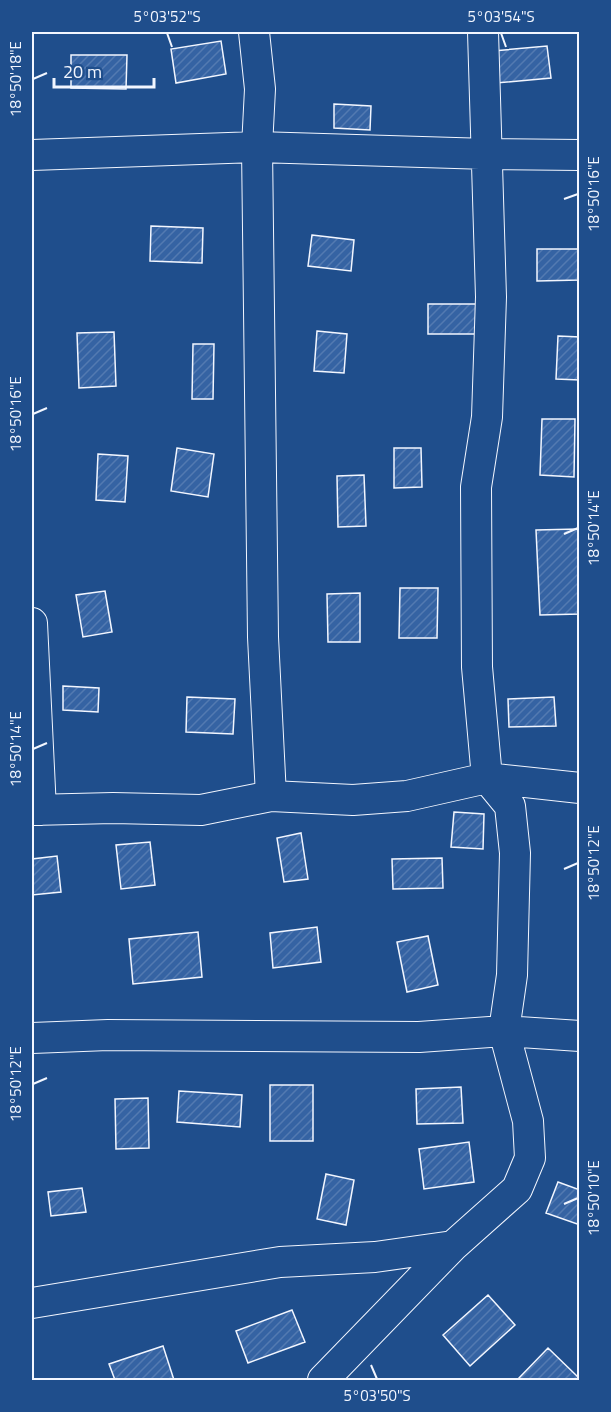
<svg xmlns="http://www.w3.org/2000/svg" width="611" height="1412" font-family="'Titillium Web',sans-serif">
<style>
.building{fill:url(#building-hatch);stroke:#f2f6ff;stroke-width:1.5}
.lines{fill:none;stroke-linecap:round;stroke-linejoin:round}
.minor-casing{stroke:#f2f6ff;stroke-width:32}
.minor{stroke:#1f4e8c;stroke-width:30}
.ticks{fill:none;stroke:#f2f6ff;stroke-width:2}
.neatline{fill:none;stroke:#f2f6ff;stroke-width:2}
.ticks-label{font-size:15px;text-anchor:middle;fill:#f2f6ff}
</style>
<defs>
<pattern id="building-hatch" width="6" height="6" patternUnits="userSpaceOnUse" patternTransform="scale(1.5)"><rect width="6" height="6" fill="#3563a3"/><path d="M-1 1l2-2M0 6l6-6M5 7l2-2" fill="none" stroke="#537ab1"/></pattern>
</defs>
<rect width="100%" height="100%" fill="#1f4e8c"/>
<path class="building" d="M 221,41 L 226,74 L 176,83 L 171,49 Z
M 547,46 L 551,78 L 496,83 L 493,51 Z
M 71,55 L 127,55 L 126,89 L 71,88 Z
M 334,104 L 371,106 L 370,130 L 334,128 Z
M 151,226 L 203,228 L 202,263 L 150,261 Z
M 312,235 L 354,240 L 351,271 L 308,266 Z
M 537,249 L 580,249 L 580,280 L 537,281 Z
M 428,304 L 478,304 L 477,334 L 428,334 Z
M 317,331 L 347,334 L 344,373 L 314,371 Z
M 114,332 L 116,386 L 79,388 L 77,333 Z
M 558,336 L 580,337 L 580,380 L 556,379 Z
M 193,344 L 214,344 L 213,399 L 192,399 Z
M 542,419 L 575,419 L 574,477 L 540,475 Z
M 177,448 L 214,454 L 208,497 L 171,491 Z
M 394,448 L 421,448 L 422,487 L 394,488 Z
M 98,454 L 128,456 L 125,502 L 96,500 Z
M 364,475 L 366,526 L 338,527 L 337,476 Z
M 578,529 L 580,614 L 540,615 L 536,530 Z
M 400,588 L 438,588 L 437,638 L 399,638 Z
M 105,591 L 112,632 L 83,637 L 76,595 Z
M 360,593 L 360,642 L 328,642 L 327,594 Z
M 63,686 L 99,688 L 98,712 L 63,710 Z
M 187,697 L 235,699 L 233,734 L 186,732 Z
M 554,697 L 556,726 L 509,727 L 508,699 Z
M 454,812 L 484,814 L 483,849 L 451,847 Z
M 301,833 L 308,879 L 284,882 L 277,838 Z
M 150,842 L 155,885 L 121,889 L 116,845 Z
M 57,856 L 61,892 L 32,895 L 32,859 Z
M 442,858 L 443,888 L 393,889 L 392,859 Z
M 317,927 L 321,962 L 273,968 L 270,933 Z
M 198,932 L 202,977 L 133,984 L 129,939 Z
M 428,936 L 438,985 L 407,992 L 397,942 Z
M 270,1085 L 313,1085 L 313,1141 L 270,1141 Z
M 461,1087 L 463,1123 L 417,1124 L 416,1089 Z
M 179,1091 L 242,1095 L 240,1127 L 177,1122 Z
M 148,1098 L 149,1148 L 116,1149 L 115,1099 Z
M 469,1142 L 474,1182 L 424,1189 L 419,1149 Z
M 326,1174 L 354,1180 L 346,1225 L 317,1219 Z
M 558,1182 L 580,1190 L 580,1225 L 546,1213 Z
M 82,1188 L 86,1212 L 51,1216 L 48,1192 Z
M 488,1295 L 515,1325 L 470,1366 L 443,1335 Z
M 292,1310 L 305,1342 L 248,1363 L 236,1331 Z
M 163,1346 L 174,1380 L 115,1380 L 109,1364 Z
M 548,1348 L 579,1378 L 577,1380 L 521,1380 L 519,1378 Z"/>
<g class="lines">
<g class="minor-casing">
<path id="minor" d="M 254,32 L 260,89 L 257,147 L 263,637 L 271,796
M 32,155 L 257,147 L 488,154 L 580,155
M 32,623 L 41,810
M 32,810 L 113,808 L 201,810 L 271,796 L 353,800 L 407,796 L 487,778 L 580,788
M 32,1038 L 108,1035 L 419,1037 L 504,1031 L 580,1036
M 32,1303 L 280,1262 L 375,1257 L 453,1246
M 323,1380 L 453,1246 L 517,1189 L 530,1158 L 528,1121 L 504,1031 L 512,975 L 515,853 L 510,806 L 487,778 L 477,667 L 476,487 L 487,417 L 491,297 L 483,32"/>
</g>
<use href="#minor" class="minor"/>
</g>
<path class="ticks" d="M 167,33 L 172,47M 501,33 L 506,47M 33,79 L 47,73M 564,199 L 578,194M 33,414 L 47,408M 564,534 L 578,528M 33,749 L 47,743M 564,869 L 578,863M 33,1084 L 47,1078M 564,1204 L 578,1198M 371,1365 L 377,1379"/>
<rect width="611" height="1412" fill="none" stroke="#1f4e8c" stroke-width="66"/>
<path d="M54 78v9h100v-9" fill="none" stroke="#f2f6ff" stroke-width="3"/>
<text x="63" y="78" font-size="18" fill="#f2f6ff" stroke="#1f4e8c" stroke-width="4.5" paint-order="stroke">20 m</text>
<rect x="33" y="33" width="545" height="1346" class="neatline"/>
<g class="ticks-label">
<text x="167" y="22">5°03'52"S</text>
<text x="501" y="22">5°03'54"S</text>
<text transform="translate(16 79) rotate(-90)" y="5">18°50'18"E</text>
<text transform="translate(594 194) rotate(-90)" y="5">18°50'16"E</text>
<text transform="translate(16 414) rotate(-90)" y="5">18°50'16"E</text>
<text transform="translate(594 528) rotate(-90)" y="5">18°50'14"E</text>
<text transform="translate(16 749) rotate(-90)" y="5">18°50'14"E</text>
<text transform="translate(594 863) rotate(-90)" y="5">18°50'12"E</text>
<text transform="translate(16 1084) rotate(-90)" y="5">18°50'12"E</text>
<text transform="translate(594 1198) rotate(-90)" y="5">18°50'10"E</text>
<text x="377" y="1401">5°03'50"S</text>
</g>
</svg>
